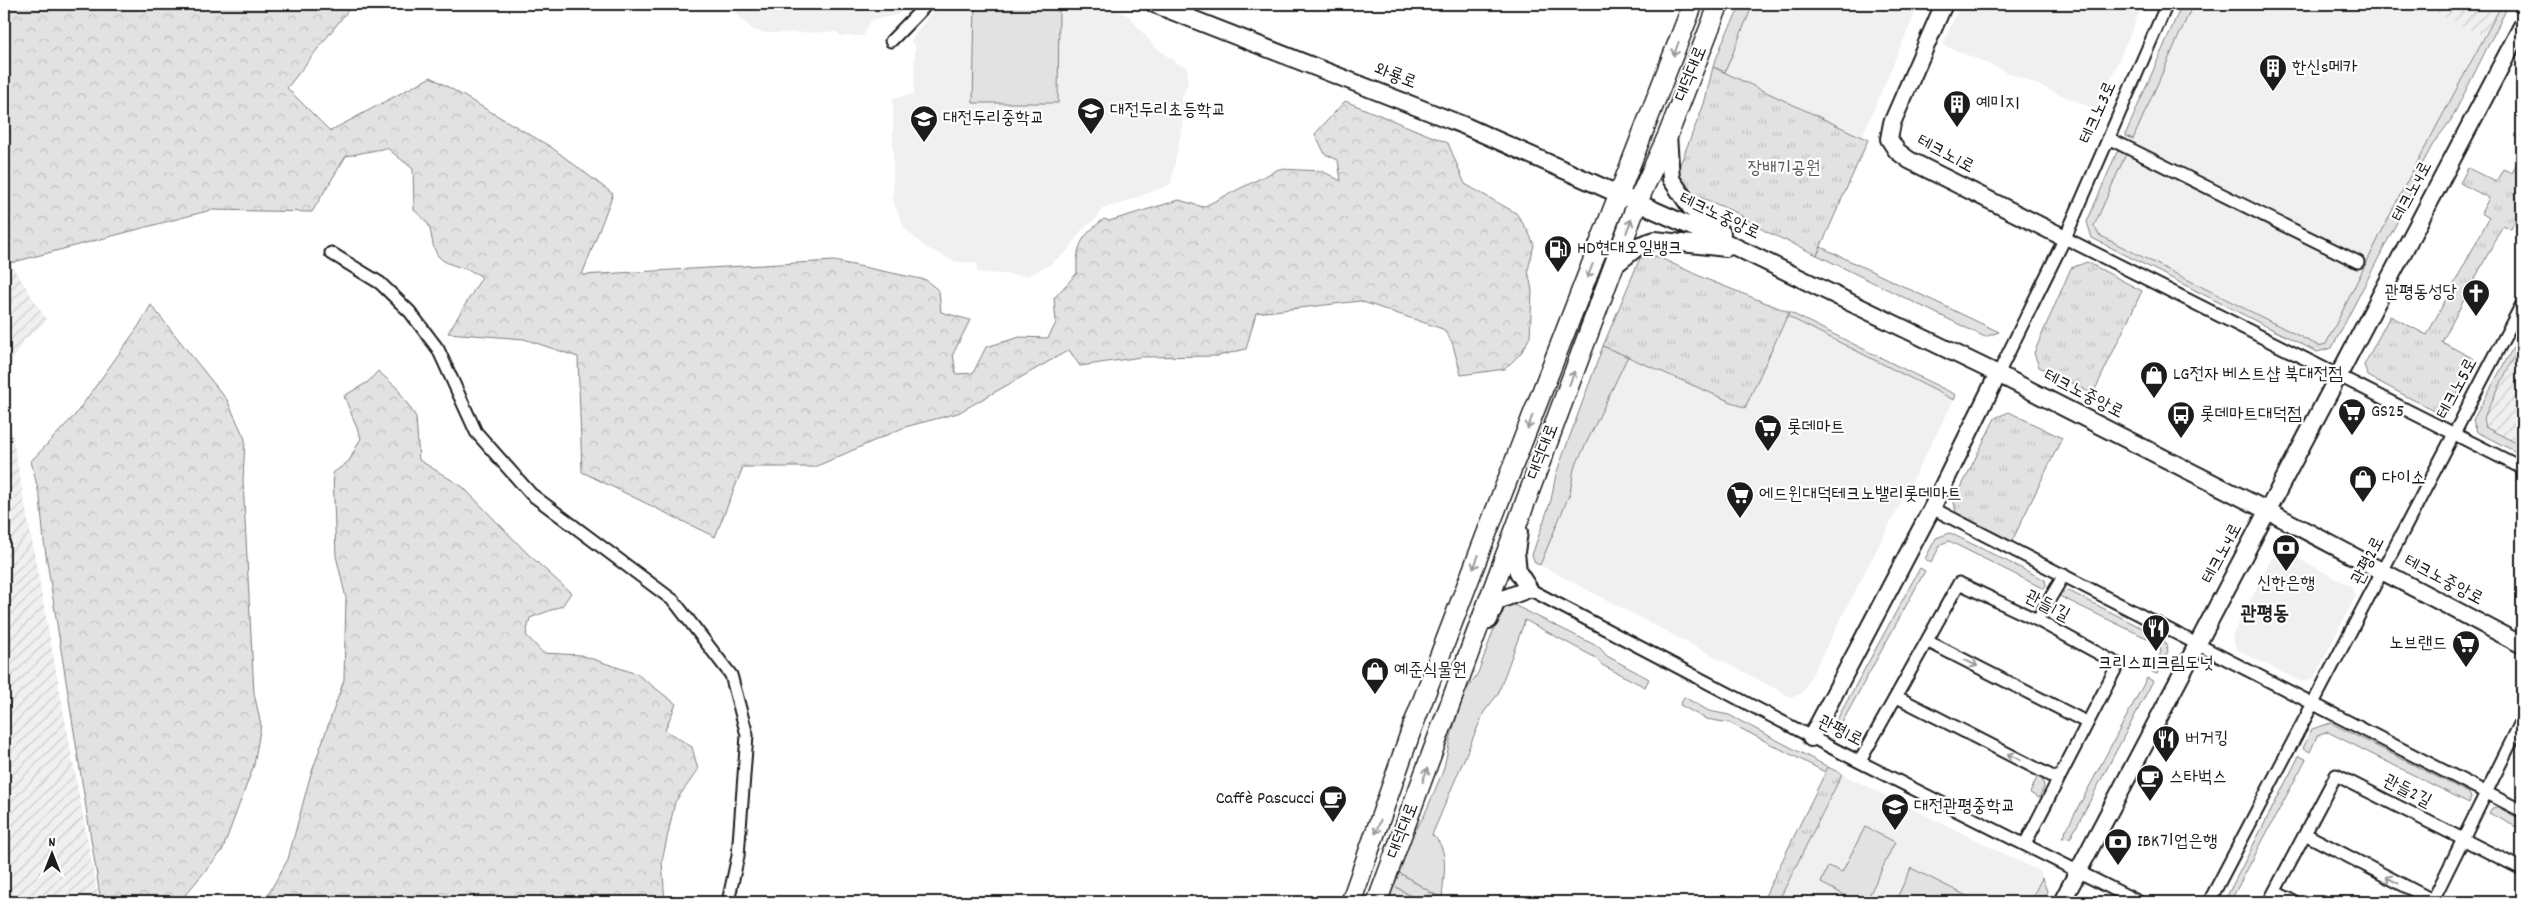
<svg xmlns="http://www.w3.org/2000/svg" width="2526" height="906" font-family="Dekko,'Poor Story',sans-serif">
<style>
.built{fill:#f0f0f0}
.industrial{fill:url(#industrial-furrows)}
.grass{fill:#e2e2e2;stroke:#7f7f7f}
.forest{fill:url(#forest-crowns);stroke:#7f7f7f}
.park{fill:url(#park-tufts);stroke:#7f7f7f}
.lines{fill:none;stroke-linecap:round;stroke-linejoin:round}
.street-casing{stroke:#1c1c1c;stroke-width:15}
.secondary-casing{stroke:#1c1c1c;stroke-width:20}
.primary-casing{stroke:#1c1c1c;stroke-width:22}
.street{stroke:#fff;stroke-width:11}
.secondary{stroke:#fff;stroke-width:16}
.primary{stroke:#fff;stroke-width:19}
.oneway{stroke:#999}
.labels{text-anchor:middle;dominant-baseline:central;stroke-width:4.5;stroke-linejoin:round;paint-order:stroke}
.poi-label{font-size:18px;fill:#1c1c1c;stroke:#fff;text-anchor:start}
.street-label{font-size:18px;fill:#1c1c1c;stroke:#fff}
.park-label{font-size:18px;fill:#575757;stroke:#fff}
.quarter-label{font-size:20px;font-weight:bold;fill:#1c1c1c;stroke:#fff}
</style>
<defs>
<pattern id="industrial-furrows" width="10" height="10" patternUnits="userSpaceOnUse" patternTransform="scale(1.25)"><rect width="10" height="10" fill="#f0f0f0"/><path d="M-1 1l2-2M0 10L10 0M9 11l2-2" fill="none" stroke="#cdcdcd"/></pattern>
<pattern id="forest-crowns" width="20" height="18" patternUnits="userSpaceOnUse" patternTransform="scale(1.25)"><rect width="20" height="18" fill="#e2e2e2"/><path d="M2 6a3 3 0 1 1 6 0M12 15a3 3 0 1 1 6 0" fill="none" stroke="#c1c1c1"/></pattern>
<pattern id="park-tufts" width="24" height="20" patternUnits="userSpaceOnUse" patternTransform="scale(1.25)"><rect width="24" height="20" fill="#e2e2e2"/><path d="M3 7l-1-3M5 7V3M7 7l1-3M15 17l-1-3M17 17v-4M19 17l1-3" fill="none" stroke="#c1c1c1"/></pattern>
</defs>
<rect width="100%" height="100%" fill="#fff"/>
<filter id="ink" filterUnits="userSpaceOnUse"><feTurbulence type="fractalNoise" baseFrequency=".02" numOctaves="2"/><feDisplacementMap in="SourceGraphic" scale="10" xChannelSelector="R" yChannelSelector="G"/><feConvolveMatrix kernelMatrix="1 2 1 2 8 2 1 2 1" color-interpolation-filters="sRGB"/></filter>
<g filter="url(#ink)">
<path class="built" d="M 733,4 L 910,4 L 897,15 L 871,20 L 863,36 L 841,36 L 837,32 L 766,33 L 753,30 L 739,17 L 733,9 Z
M 943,4 L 1103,4 L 1129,16 L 1153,45 L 1176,63 L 1187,67 L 1188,84 L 1181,100 L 1183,120 L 1171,184 L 1121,204 L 1102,208 L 1098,217 L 1081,231 L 1068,251 L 1049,265 L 1027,276 L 977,272 L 977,263 L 956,262 L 925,247 L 904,228 L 893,200 L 893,98 L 914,94 L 915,44 L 910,42 L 930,14 Z
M 1753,4 L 1919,4 L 1862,137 L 1725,72 Z
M 1960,4 L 2143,4 L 2097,110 L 1943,45 Z
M 2193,4 L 2418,4 L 2484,36 L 2403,189 L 2326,344 L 2320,346 L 2099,235 L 2094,226 Z
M 1787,316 L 1954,400 L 1802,694 L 1791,697 L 1540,565 L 1570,493 L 1574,469 L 1628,356 L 1745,408 Z
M 2287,553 L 2351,586 L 2355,597 L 2314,678 L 2301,682 L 2236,649 L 2232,636 L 2272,558 Z
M 1842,774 L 2041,872 L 2042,878 L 2030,902 L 1778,902 Z"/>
<path class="industrial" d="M 2418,4 L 2502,4 L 2484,36 Z
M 4,236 L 10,263 L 47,320 L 24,340 L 10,365 L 5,397 L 99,902 L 4,902 Z
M 2522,344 L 2522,446 L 2485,427 L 2483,418 Z"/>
<path class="grass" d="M 975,4 L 1059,4 L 1058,103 L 973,103 Z
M 1742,4 L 1753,4 L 1725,72 L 1713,67 L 1725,36 Z
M 2182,4 L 2193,4 L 2133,139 L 2126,136 L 2126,133 Z
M 2502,4 L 2509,4 L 2451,120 L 2433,144 L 2418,172 L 2408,201 L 2332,348 L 2317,352 L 2092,238 L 2087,222 L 2117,152 L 2121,151 L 2126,154 L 2094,226 L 2099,235 L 2319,346 L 2326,344 L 2403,189 Z
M 1821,247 L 1999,332 L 1985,337 L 1817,255 Z
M 1789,312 L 1956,395 L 1954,400 L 1787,316 Z
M 2522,341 L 2483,419 L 2485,427 L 2522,446 L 2522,455 L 2477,432 L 2473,420 L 2515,344 Z
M 1603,346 L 1628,356 L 1574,469 L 1570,493 L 1540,565 L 1535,563 L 1532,555 L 1551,500 L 1556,474 Z
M 1950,533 L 2045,580 L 2046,586 L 2044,589 L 1949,541 L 1941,544 L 1931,563 L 1925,559 L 1936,538 Z
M 1920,568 L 1925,571 L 1838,730 L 1835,723 Z
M 2069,591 L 2164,639 L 2168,651 L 2157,674 L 2152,672 L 2161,652 L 2159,644 L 2059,596 L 2061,592 Z
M 1512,604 L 1599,647 L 1607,656 L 1649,679 L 1645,687 L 1602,665 L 1596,658 L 1525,620 L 1498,694 L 1484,712 L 1432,835 C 1451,849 1443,878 1442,899 L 1398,872 L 1412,835 L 1424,816 L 1443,771 L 1452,732 L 1465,692 L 1478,673 L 1500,612 Z
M 2147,678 L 2153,681 L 2071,837 L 2062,838 Z
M 1684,697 L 1709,711 L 1729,715 L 1828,767 L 1825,772 L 1730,723 L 1706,719 L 1680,705 Z
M 2331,723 L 2469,793 L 2471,798 L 2469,803 L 2328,732 L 2317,736 L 2310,752 L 2303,748 L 2312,729 Z
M 2299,756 L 2306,759 L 2230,902 L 2224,902 Z
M 2038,775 L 2042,778 L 2044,787 L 2039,798 L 2030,793 Z
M 2497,807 L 2522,820 L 2522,830 L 2489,813 L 2492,808 Z
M 1865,827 L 1895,842 L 1866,902 L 1858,902 L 1821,883 L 1828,866 L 1842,872 Z
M 1911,868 L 1979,902 L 1895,902 Z
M 2042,878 L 2047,891 L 2042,902 L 2030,902 Z
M 1393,885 L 1421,902 L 1387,902 Z"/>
<path class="forest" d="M 4,4 L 353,4 L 287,88 L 330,131 L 431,77 L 551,147 L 613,194 L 582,275 L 834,261 L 926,280 L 939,291 L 941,312 L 970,320 L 953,354 L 956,374 L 973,373 L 986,347 L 1020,337 L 1048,338 L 1056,323 L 1054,298 L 1077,273 C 1076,244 1082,236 1104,219 L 1109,221 L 1179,200 L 1203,207 L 1279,169 L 1322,171 L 1341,181 L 1338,160 L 1325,154 L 1315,134 L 1345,101 L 1448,143 L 1465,184 L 1516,213 L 1529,233 L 1534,245 L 1528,270 L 1532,291 L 1530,337 L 1521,353 L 1505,369 L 1461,375 L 1452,342 L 1443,329 L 1360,301 L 1256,313 L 1246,349 L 1218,356 L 1141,357 L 1080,366 L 1069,350 L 958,413 L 905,427 L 815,467 L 743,467 L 715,537 L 582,472 L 578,357 L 524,339 L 448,333 L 482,277 C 469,267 448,267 439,257 C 431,248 433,235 428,224 C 425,219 418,214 414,210 L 413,169 L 387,148 L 346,156 L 312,212 L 211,210 L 10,263 L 4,236 Z
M 151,305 L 227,400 L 245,439 L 243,481 L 254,693 L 261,725 L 254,765 L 222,851 L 186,894 L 176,902 L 101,902 L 44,542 L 40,498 L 31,461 L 75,415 L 138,327 Z
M 378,371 L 397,388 L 416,417 L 419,460 L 463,487 L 528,554 L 571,593 L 562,606 L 530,618 L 526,635 L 543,653 L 581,655 L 637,674 L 676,704 L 665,730 L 692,747 L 698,770 L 675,802 L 662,861 L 665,902 L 264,902 L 288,859 L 310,777 L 344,680 L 346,598 L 336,556 L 333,473 L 349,461 L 361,438 L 344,396 L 368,382 Z"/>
<path class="park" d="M 1713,67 L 1868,140 L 1817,255 L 1765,231 L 1737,213 L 1686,191 L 1677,172 L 1704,104 Z
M 2522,153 L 2522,215 L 2519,213 L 2511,229 L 2503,225 L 2442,342 L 2474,359 L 2449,409 L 2438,413 L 2368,376 L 2364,365 L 2390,316 L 2427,335 L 2489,218 L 2481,213 L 2489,198 L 2460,183 L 2468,168 L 2496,182 L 2503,169 L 2512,173 Z
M 1656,256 L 1706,279 L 1789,312 L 1745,408 L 1603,346 L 1640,258 Z
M 2087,262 L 2142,291 L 2093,394 L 2039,367 L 2034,353 L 2071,268 Z
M 2009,412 L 2062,438 L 2012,541 L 1956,513 L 1954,502 L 1995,418 Z
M 1828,767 L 1842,774 L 1778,902 L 1762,902 Z
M 1398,872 L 1442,899 L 1449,902 L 1421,902 L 1393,885 Z"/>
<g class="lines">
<g class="street-casing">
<path id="street" d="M 891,41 L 927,4
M 2108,138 L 2358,262
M 2065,238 L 2522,468
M 331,253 L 380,283 L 410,312 L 438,349 L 476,432 L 531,494 L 674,601 L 731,675 L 747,735 L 738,856 L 728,902
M 1998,374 L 2065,238 L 2167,4
M 1932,508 L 2522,811
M 1529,589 L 1838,751 L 2139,902
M 2037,620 L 2064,575
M 1927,641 L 2086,722
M 1897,697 L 2057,779
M 1860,761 L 1959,583 L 2037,620 L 2118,664 L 2025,844
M 2305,834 L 2436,902
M 2275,892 L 2295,902
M 2209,902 L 2522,304
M 2269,902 L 2336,775 L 2522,869
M 2432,902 L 2522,720"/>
</g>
<g class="secondary-casing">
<path id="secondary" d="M 1154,4 L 1463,125 L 1719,239 L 1998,374 L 2268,511 L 2522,645
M 1944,4 L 1892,123 L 1889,139 L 1897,151 L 1909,160 L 2065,238
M 1668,135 L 1671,179 L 1691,208 L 1722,233
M 1614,266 L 1640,245 L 1655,240 L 1726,248
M 1489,620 L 1497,601 L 1529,589 L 1518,572 L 1516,552 L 1519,532
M 1811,738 L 1932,508 L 1998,374
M 2062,902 L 2522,26"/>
</g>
<g class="primary-casing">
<path id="primary" d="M 1351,902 L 1411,731 L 1493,517 L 1693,4
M 1377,902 C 1463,668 1550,434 1638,201 L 1668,135 L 1719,4"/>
</g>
<use href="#street" class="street"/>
<use href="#secondary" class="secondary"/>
<use href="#primary" class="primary"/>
</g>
<defs><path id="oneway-shaft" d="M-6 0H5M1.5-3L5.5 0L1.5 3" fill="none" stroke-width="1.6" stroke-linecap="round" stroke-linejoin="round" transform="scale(1.25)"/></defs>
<g class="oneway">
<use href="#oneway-shaft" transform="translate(1676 49) rotate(111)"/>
<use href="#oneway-shaft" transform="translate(1629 226) rotate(-69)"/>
<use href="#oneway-shaft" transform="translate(1590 271) rotate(111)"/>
<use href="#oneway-shaft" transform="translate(1572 378) rotate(-69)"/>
<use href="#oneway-shaft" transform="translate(1530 422) rotate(111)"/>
<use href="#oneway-shaft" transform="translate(1476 562) rotate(111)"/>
<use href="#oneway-shaft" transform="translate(1971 663) rotate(27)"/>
<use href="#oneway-shaft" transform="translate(2014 757) rotate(-153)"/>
<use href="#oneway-shaft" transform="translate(1425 775) rotate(-71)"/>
<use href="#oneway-shaft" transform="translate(1378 827) rotate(110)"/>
<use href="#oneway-shaft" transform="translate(2392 880) rotate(-152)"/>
</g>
</g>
<defs>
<g id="building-pin" transform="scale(1.4375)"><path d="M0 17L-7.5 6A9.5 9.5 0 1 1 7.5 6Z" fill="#1c1c1c" stroke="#fff"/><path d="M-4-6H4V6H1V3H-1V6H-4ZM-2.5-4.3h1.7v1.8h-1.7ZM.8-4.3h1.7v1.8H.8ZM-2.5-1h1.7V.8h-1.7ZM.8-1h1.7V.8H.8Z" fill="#fff"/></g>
<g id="school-pin" transform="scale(1.4375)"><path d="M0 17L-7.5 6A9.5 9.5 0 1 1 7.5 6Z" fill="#1c1c1c" stroke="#fff"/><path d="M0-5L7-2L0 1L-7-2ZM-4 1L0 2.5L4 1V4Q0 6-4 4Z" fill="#fff"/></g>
<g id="fuel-pin" transform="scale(1.4375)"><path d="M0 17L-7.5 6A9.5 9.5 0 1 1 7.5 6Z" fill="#1c1c1c" stroke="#fff"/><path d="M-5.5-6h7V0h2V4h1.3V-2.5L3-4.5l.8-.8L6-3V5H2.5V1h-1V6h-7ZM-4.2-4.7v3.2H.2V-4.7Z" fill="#fff"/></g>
<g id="church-pin" transform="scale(1.4375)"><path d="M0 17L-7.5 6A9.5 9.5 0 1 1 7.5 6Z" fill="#1c1c1c" stroke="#fff"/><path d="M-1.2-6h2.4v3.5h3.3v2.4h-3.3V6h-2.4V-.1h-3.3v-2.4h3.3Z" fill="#fff"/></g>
<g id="shop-pin" transform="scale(1.4375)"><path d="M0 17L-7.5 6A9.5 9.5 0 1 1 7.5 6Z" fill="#1c1c1c" stroke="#fff"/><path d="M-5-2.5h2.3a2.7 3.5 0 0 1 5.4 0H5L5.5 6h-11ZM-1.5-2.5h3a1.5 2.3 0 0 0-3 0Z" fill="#fff"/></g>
<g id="supermarket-pin" transform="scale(1.4375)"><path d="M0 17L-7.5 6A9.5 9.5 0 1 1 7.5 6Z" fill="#1c1c1c" stroke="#fff"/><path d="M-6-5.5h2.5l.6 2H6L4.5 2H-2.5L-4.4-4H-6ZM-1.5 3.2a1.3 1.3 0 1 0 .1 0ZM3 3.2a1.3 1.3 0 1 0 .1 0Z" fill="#fff"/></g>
<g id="bus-pin" transform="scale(1.4375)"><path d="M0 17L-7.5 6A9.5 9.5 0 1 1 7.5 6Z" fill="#1c1c1c" stroke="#fff"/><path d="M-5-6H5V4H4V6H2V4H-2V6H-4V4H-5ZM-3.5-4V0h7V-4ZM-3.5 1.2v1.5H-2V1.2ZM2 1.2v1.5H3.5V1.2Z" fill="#fff"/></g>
<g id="bank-pin" transform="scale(1.4375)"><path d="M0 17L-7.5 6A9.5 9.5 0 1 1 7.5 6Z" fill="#1c1c1c" stroke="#fff"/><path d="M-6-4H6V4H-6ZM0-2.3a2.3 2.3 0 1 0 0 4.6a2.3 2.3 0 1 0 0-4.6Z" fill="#fff"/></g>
<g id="restaurant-pin" transform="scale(1.4375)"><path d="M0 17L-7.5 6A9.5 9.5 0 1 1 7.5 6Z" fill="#1c1c1c" stroke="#fff"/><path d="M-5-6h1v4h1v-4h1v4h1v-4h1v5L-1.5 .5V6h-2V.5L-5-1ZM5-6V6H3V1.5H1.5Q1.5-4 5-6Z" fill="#fff"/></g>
<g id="cafe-pin" transform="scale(1.4375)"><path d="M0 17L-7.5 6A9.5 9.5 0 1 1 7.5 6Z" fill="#1c1c1c" stroke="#fff"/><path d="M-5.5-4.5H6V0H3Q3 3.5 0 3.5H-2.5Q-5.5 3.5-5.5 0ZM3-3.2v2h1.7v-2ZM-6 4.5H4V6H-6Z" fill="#fff"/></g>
</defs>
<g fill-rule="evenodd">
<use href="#building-pin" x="2273" y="68"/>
<use href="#building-pin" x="1957" y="104"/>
<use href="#school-pin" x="1091" y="111"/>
<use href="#school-pin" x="924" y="119"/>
<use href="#fuel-pin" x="1558" y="249"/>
<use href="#church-pin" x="2476" y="293"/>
<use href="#shop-pin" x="2154" y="375"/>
<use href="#supermarket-pin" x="2352" y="412"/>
<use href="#bus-pin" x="2181" y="415"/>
<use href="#supermarket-pin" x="1768" y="428"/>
<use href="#shop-pin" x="2363" y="479"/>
<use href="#supermarket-pin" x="1740" y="495"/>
<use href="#bank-pin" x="2286" y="548"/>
<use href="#restaurant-pin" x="2156" y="628"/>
<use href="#supermarket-pin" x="2466" y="644"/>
<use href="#shop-pin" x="1375" y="671"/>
<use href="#restaurant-pin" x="2166" y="739"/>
<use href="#cafe-pin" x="2150" y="778"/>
<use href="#cafe-pin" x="1333" y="799"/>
<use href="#school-pin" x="1895" y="807"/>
<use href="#bank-pin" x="2118" y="842"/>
</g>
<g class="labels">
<g class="poi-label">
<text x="2292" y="68">한신s메카</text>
<text x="1976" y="104">예미지</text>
<text x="1110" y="111">대전두리초등학교</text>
<text x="943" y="119">대전두리중학교</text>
<text x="1577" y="249">HD현대오일뱅크</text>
<text x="2457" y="293" text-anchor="end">관평동성당</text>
<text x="2173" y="375">LG전자 베스트샵 북대전점</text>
<text x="2371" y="412">GS25</text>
<text x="2200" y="415">롯데마트대덕점</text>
<text x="1787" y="428">롯데마트</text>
<text x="2382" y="479">다이소</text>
<text x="1759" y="495">에드윈대덕테크노밸리롯데마트</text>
<text x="2286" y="584" text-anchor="middle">신한은행</text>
<text x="2447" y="644" text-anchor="end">노브랜드</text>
<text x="2156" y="664" text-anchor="middle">크리스피크림도넛</text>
<text x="1394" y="671">예준식물원</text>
<text x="2185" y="739">버거킹</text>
<text x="2169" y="778">스타벅스</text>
<text x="1314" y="799" text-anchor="end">Caffè Pascucci</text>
<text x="1914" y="807">대전관평중학교</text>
<text x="2137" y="842">IBK기업은행</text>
</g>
<g class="street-label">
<text transform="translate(1692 74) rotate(-68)">대덕대로</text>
<text transform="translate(1395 77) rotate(21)">와룡로</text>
<text transform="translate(2099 113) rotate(-66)">테크노3로</text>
<text transform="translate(1945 155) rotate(28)">테크노1로</text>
<text transform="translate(2413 192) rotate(-62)">테크노4로</text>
<text transform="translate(1719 217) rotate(25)">테크노중앙로</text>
<text transform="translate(2458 389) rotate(-62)">테크노5로</text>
<text transform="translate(2083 395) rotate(27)">테크노중앙로</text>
<text transform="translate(1544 452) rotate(-69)">대덕대로</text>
<text transform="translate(2223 554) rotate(-62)">테크노4로</text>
<text transform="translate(2369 561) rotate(-63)">관평2로</text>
<text transform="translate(2443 581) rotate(28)">테크노중앙로</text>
<text transform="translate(2047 607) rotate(27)">관들1길</text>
<text transform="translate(1840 732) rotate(26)">관평1로</text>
<text transform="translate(2407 792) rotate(27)">관들2길</text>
<text transform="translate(1404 831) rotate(-69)">대덕대로</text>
</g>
<g class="park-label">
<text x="1784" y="169">장배기공원</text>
</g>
<g class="quarter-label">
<text x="2265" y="615">관평동</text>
</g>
</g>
<rect width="2526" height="906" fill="none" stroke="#fff" stroke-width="20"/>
<rect x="10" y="10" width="2506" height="886" fill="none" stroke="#1c1c1c" stroke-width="2" filter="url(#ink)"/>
<g transform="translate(52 854)" stroke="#ffffff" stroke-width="4" paint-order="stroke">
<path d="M0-4L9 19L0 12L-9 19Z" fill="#1c1c1c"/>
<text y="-8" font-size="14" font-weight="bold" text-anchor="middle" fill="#1c1c1c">N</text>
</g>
</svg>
